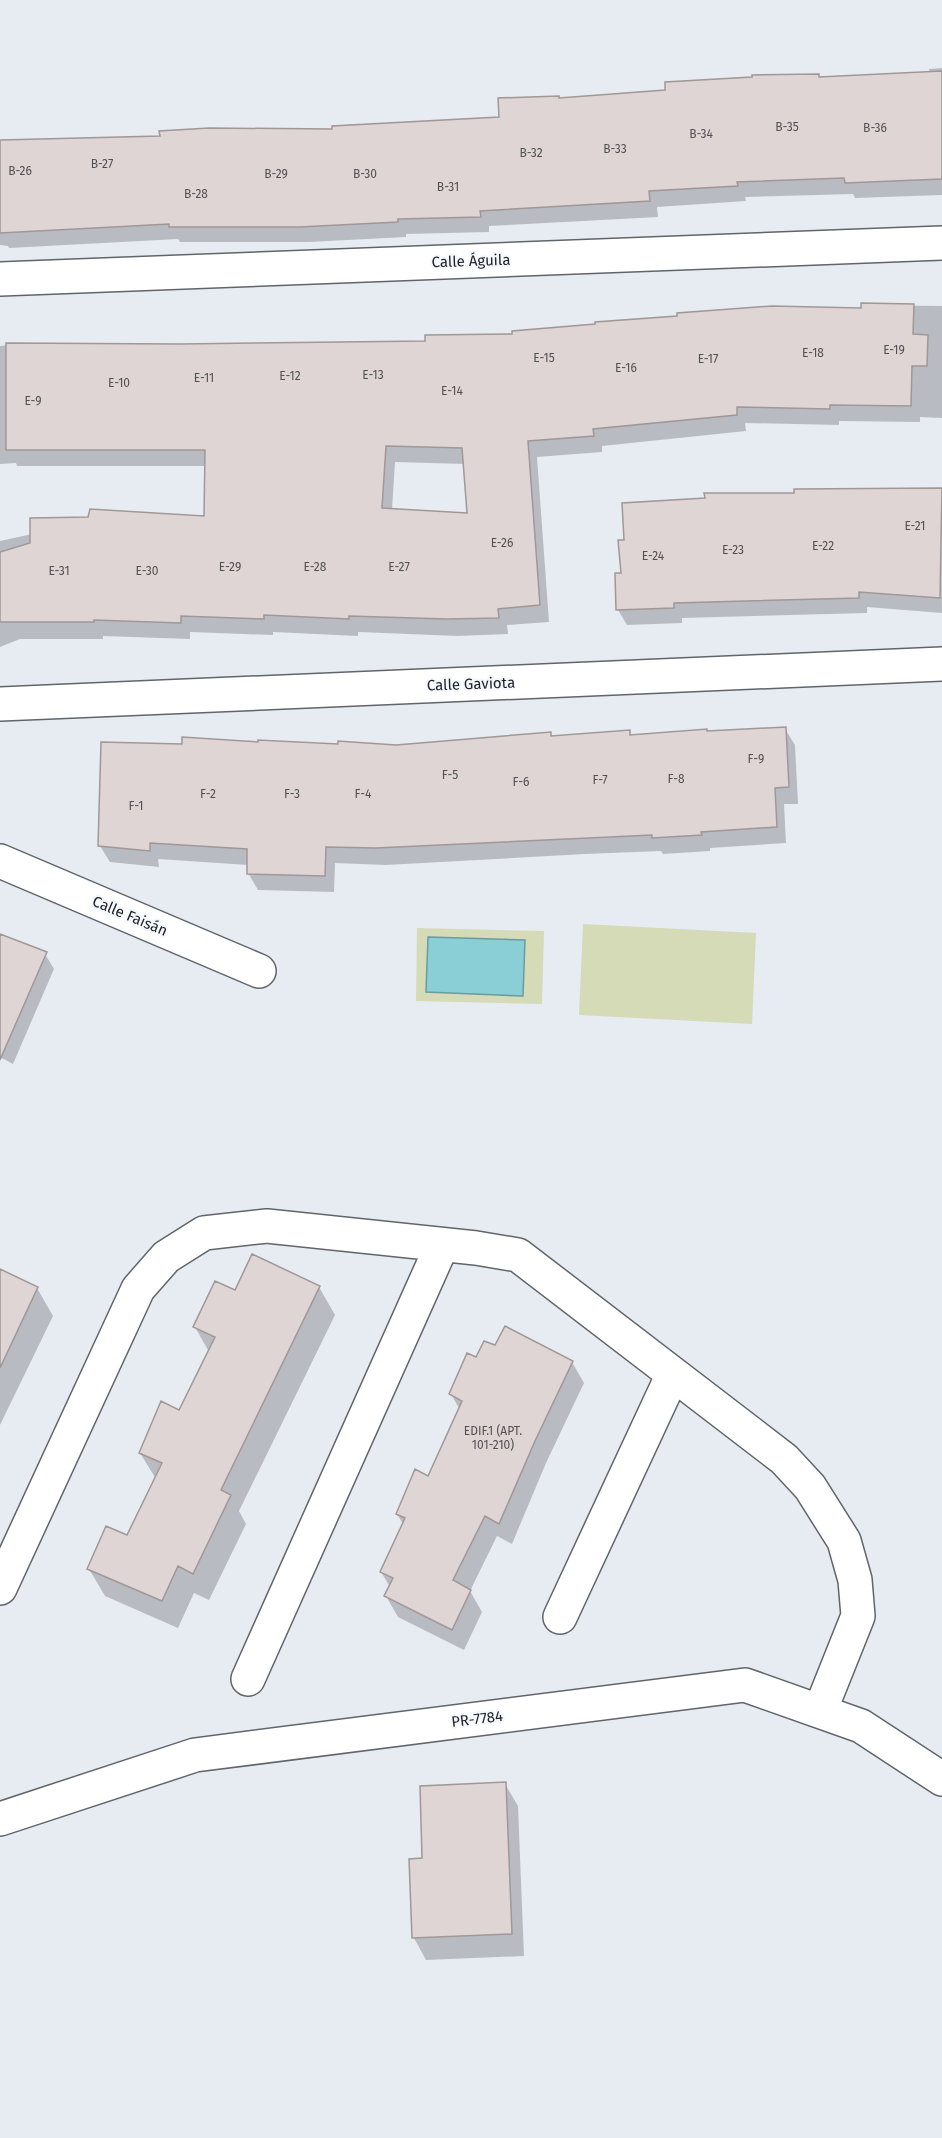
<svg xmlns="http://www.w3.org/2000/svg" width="942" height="2138" font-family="'Fira Sans',sans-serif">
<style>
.green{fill:#d5dab7}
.water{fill:#8bcfd6;stroke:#6b9ba1;stroke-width:1.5}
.shadow{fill:#0003;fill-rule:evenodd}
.building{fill:#ded5d4;stroke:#a09796;stroke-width:1.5;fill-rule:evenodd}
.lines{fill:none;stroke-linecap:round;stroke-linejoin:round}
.minor-casing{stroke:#60656a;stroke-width:36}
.minor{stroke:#fff;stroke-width:33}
.labels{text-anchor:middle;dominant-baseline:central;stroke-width:4.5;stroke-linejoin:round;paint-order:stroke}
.number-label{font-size:12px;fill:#505051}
.street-label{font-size:15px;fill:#212325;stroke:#f5f9ff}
</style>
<rect width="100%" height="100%" fill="#e7ecf3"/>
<path class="green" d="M 583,924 L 756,933 L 752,1024 L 579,1015 Z
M 417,928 L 544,931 L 542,1004 L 416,1001 Z"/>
<path class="water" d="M 428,937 L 525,940 L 523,996 L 426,992 Z"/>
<path class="shadow" d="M 942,68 L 942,195 L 855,198 L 853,194 L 745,197 L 746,201 L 657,207 L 658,217 L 489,226 L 489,232 L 406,234 L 406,237 L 309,242 L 180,242 L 178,239 L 9,248 L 8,246 L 0,245 L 0,142 L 334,130 L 501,118 L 559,99 L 667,91 L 818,75 L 820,79 L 930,74 L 929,69 Z
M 863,305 L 942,306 L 942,418 L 920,417 L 920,422 L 839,421 L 839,425 L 745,423 L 746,431 L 602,446 L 602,452 L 537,457 L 549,622 L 507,625 L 508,634 L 458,636 L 358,632 L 358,636 L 273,632 L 273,635 L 190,632 L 190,639 L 103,636 L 103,639 L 20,639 L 0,647 L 0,541 L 32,534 L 206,518 L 207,466 L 17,466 L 16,463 L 0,464 L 0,346 L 18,344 L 180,345 L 427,343 L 863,309 ZM 395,462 L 465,464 L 468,514 L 392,510 Z
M 941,489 L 942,613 L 867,607 L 867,613 L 682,618 L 682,623 L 627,625 L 618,610 L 622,574 L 796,495 Z
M 785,729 L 795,745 L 798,804 L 784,804 L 786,843 L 710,848 L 710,851 L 663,854 L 661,851 L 585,854 L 386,865 L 335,863 L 334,892 L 258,890 L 248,873 L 248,865 L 158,859 L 159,867 L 110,862 L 100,846 L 183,745 L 259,744 L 396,747 L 550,734 L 552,738 L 629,731 L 632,736 Z
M 0,935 L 45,954 L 54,969 L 13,1064 L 0,1057 Z
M 0,1271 L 37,1288 L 53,1316 L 0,1425 Z
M 319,1287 L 335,1315 L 239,1511 L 246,1524 L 209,1600 L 194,1593 L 178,1628 L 105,1596 L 89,1569 L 128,1537 L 156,1479 L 140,1453 L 180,1411 L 209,1352 L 195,1327 L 236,1292 Z
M 496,1347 L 572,1362 L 584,1383 L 546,1463 L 512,1544 L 497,1536 L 470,1591 L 482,1612 L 464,1650 L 398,1617 L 386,1596 L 390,1587 L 381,1572 L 403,1524 L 397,1514 L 429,1478 L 460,1410 L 451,1394 L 477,1359 Z
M 505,1784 L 518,1806 L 524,1956 L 426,1960 L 414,1938 L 410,1860 L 424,1859 Z"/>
<path class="building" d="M 942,71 L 942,179 L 845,183 L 844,178 L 737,182 L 738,186 L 649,191 L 650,201 L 480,211 L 481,217 L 398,219 L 398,222 L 299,227 L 169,227 L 169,224 L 0,233 L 0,140 L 160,136 L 159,131 L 209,128 L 332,129 L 332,126 L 499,117 L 498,98 L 559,96 L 559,98 L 665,90 L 665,82 L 752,77 L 752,75 L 819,74 L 819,77 Z
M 861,303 L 914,304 L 913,334 L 928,335 L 927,366 L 912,366 L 911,406 L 830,405 L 830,409 L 737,407 L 737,415 L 593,429 L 594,436 L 528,441 L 540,605 L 498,609 L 499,618 L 447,619 L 349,616 L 349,619 L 264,615 L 264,619 L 181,616 L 181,623 L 94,620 L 94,622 L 0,622 L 0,552 L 30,543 L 30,518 L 88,517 L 90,509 L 204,516 L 205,450 L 6,450 L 6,343 L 180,344 L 425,341 L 425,335 L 512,334 L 512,331 L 595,324 L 595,322 L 677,316 L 677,313 L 772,306 L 861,308 ZM 386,446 L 462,448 L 467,513 L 382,508 Z
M 942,488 L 940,598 L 859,592 L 859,598 L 674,603 L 674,608 L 616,610 L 615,573 L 621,573 L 618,540 L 624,540 L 622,503 L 705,498 L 704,493 L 794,493 L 794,489 Z
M 786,727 L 789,787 L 775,788 L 777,827 L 701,832 L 702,835 L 652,838 L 652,835 L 376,848 L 326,847 L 325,876 L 247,874 L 247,849 L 150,843 L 150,851 L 98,846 L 101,742 L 182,744 L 182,737 L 258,742 L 258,740 L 338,744 L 338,741 L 396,745 L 551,732 L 551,736 L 630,730 L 630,735 L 707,729 L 707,731 Z
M 0,934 L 47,952 L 0,1060 Z
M 252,1254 L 320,1286 L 221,1490 L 231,1495 L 193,1574 L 178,1566 L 162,1601 L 87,1569 L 106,1526 L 127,1535 L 162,1463 L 139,1453 L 161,1401 L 179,1410 L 215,1337 L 193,1327 L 215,1281 L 235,1290 Z
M 0,1269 L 38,1287 L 0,1368 Z
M 505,1326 L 573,1361 L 535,1441 L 499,1524 L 485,1516 L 453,1580 L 471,1590 L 452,1630 L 384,1596 L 393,1578 L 380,1572 L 405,1518 L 396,1514 L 415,1469 L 428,1476 L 462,1401 L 449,1394 L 467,1353 L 476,1357 L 484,1341 L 495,1345 Z
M 506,1782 L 512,1934 L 412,1938 L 409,1859 L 422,1858 L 420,1786 Z"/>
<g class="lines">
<g class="minor-casing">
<path id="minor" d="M 0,279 L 942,243
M 0,704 L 942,664
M 0,861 L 259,971
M 0,1588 L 138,1289 L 166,1257 L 204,1233 L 267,1226 L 476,1248 L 518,1255 L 784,1459 L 810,1487 L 844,1541 L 855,1580 L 858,1616 L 820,1711
M 560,1617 L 673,1374
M 248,1679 L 442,1245
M 0,1819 L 195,1755 L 745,1685 L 861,1726 L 942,1779"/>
</g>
<use href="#minor" class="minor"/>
</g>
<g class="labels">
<g class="number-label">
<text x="787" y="127">B-35</text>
<text x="875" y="128">B-36</text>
<text x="701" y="134">B-34</text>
<text x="615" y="149">B-33</text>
<text x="531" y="153">B-32</text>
<text x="102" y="164">B-27</text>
<text x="20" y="171">B-26</text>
<text x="276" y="174">B-29</text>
<text x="365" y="174">B-30</text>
<text x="448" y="187">B-31</text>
<text x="196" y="194">B-28</text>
<text x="894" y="350">E-19</text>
<text x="813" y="353">E-18</text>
<text x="544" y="358">E-15</text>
<text x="708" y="359">E-17</text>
<text x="626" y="368">E-16</text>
<text x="373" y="375">E-13</text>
<text x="290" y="376">E-12</text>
<text x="204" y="378">E-11</text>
<text x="119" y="383">E-10</text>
<text x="452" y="391">E-14</text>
<text x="33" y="401">E-9</text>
<text x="915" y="526">E-21</text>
<text x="502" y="543">E-26</text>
<text x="823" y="546">E-22</text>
<text x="733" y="550">E-23</text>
<text x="653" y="556">E-24</text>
<text x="230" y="567">E-29</text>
<text x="315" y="567">E-28</text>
<text x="399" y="567">E-27</text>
<text x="59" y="571">E-31</text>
<text x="147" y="571">E-30</text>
<text x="756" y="759">F-9</text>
<text x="450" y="775">F-5</text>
<text x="676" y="779">F-8</text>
<text x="600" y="780">F-7</text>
<text x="521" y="782">F-6</text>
<text x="208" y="794">F-2</text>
<text x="292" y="794">F-3</text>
<text x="363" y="794">F-4</text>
<text x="136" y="806">F-1</text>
<text x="493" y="1431">EDIF.1 (APT.<tspan x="493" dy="14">101-210)</tspan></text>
</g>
<g class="street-label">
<text transform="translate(471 261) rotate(-2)">Calle Águila</text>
<text transform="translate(471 684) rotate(-2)">Calle Gaviota</text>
<text transform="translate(130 916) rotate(23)">Calle Faisán</text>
<text transform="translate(477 1719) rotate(-7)">PR-7784</text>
</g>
</g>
</svg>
